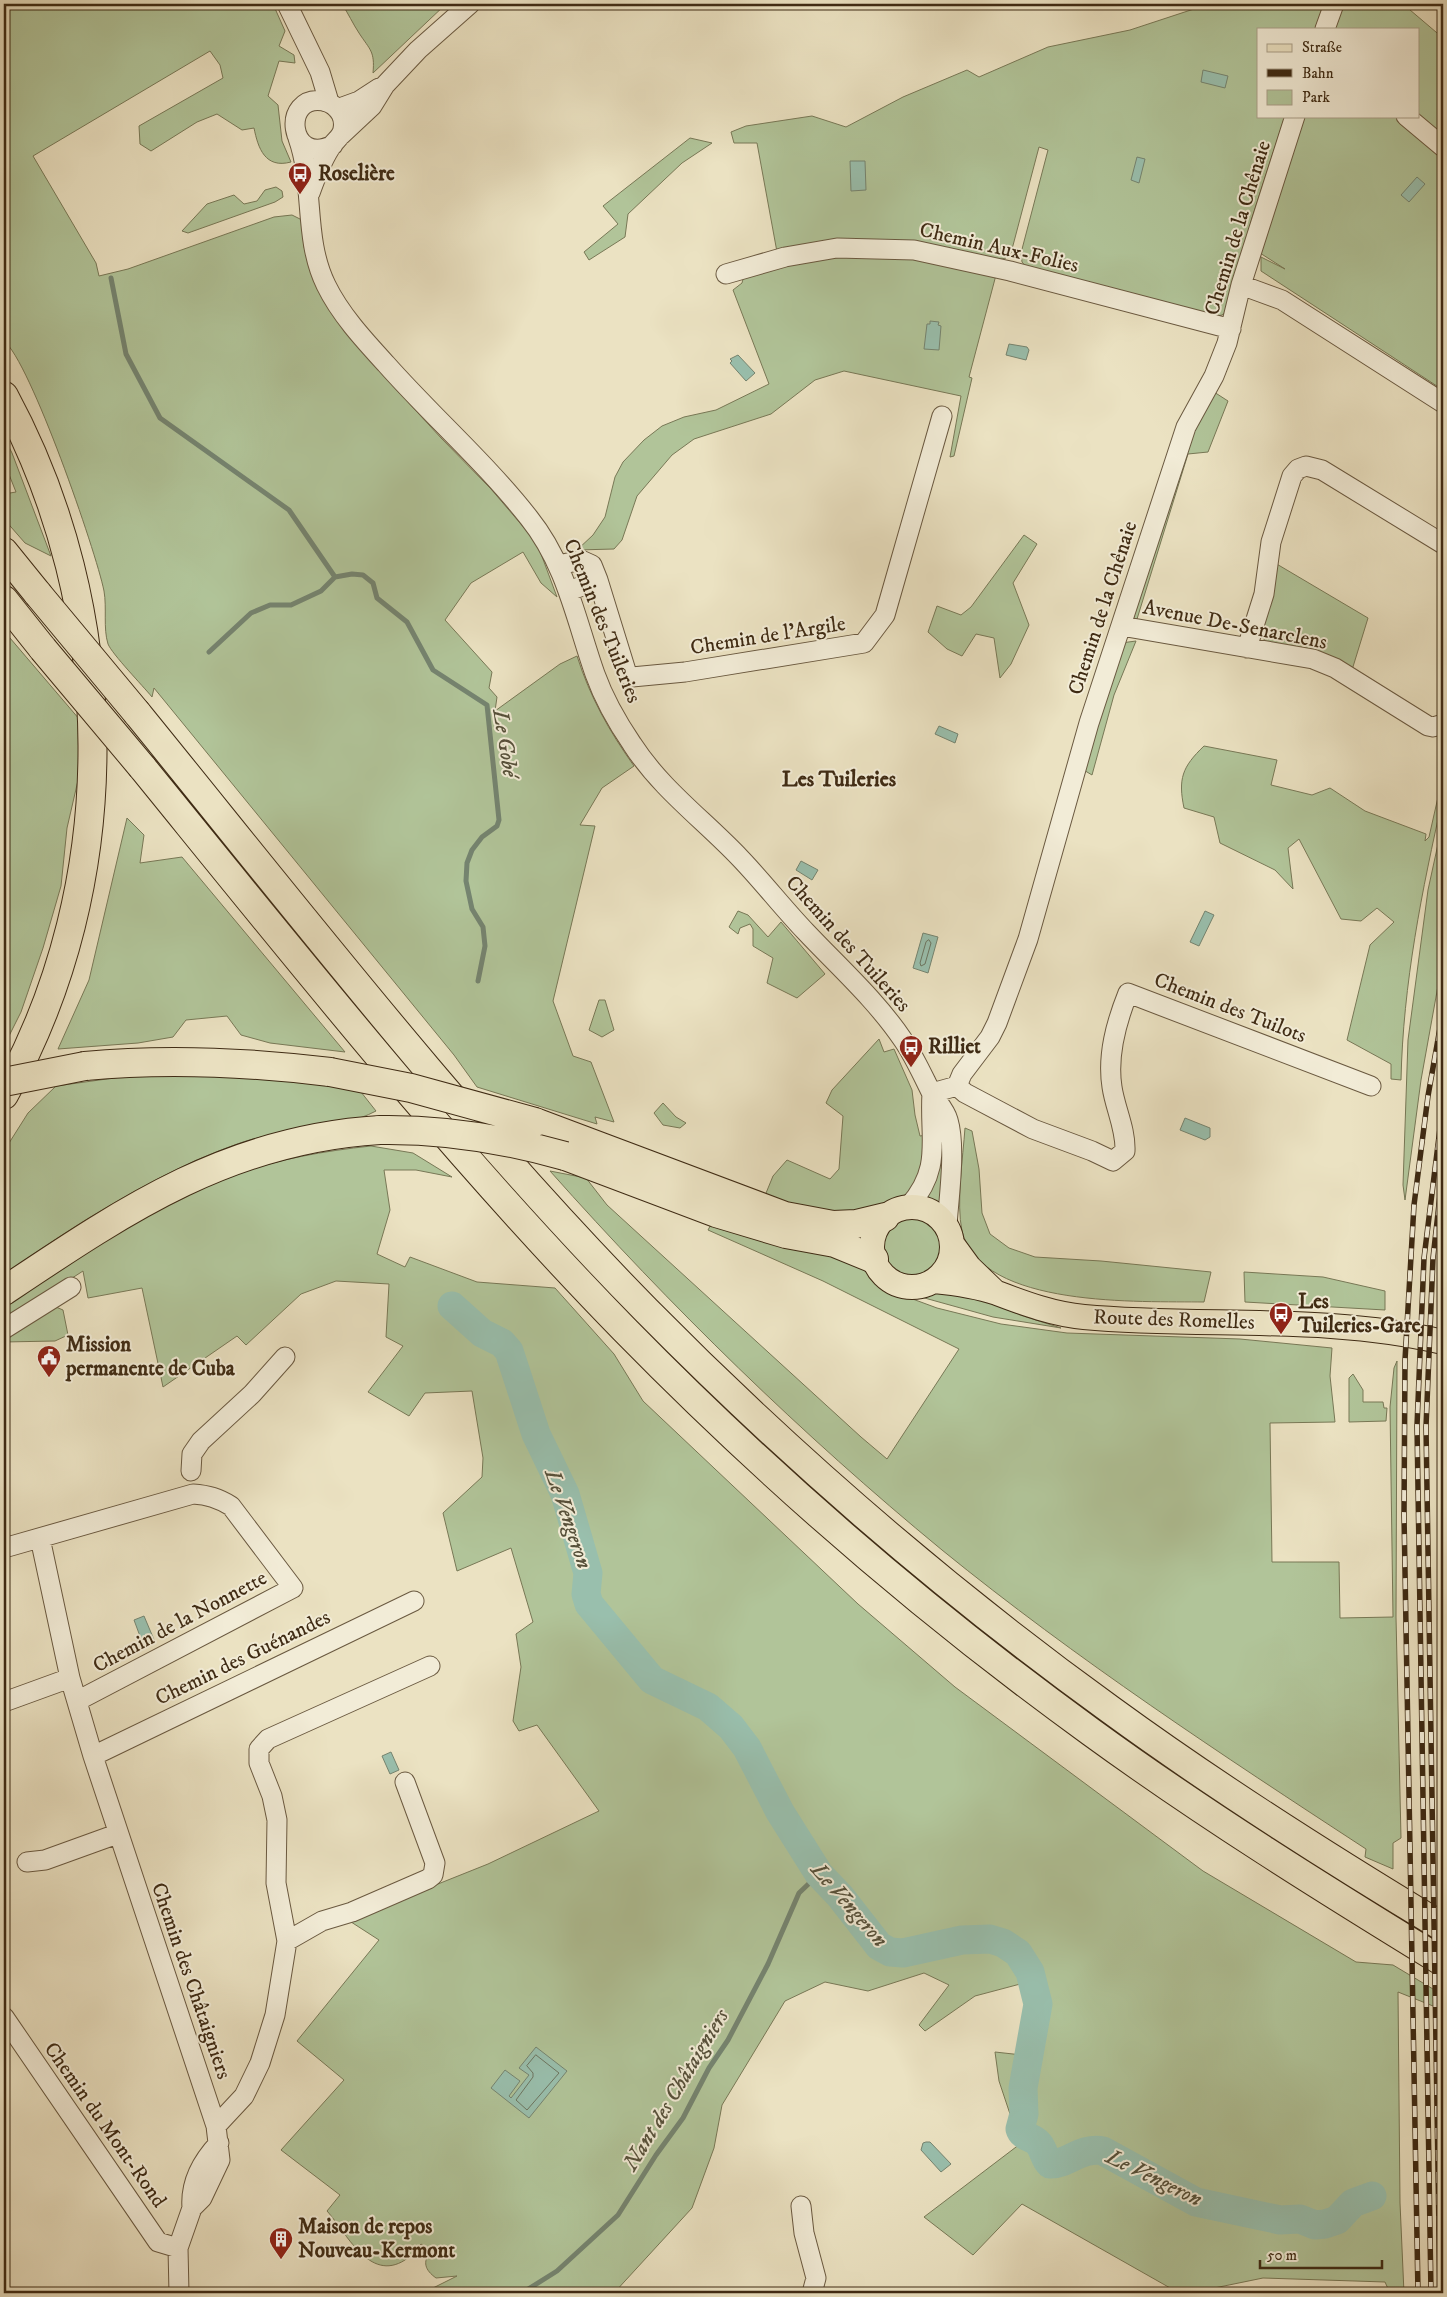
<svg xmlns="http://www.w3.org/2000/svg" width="1447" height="2297" font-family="'IM FELL DW Pica',serif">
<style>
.green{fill:#b1c499;stroke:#787856}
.water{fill:#99bfad;stroke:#758470}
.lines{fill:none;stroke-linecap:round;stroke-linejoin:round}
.shore{stroke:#6c7560;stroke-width:1}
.stream{stroke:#758470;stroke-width:5}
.river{stroke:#99bfad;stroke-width:29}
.minor-casing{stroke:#6a5940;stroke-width:21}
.major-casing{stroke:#3f2b14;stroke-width:26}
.highway-casing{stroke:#3f2b14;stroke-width:30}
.minor{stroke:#f2ecd7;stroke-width:19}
.major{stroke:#ebe2c2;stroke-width:24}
.highway{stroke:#ebe2c2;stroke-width:28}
.rail-casing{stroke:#3f2b14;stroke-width:5.5}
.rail{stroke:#f2ecd7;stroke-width:4;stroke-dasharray:11;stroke-linecap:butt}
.highway-bridge-casing{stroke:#3f2b14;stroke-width:30;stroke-linecap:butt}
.highway-bridge{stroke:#ebe2c2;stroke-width:28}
.labels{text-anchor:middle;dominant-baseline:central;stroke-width:4;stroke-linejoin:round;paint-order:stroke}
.poi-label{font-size:21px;font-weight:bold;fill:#3f2b14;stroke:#f2ecd7;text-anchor:start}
.street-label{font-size:21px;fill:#3f2b14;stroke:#f2ecd7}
.water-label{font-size:22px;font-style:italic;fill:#56503a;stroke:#f2ecd7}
.neighbourhood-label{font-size:22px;font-weight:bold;fill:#3f2b14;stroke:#f2ecd7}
</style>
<rect width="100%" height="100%" fill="#ebe2c2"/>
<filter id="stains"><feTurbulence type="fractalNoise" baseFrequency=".004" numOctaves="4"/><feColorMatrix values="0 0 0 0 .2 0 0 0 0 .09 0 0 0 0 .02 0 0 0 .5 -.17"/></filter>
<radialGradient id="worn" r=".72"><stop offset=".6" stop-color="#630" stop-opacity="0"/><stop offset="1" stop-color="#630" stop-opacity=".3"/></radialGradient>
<path class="green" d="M 4,4 L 273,4 L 285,31 L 279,46 L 294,55 L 295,63 L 279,61 L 268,96 L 278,105 L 282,141 L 291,162 C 265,169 258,148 254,128 L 242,130 L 217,114 L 197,122 L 151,151 L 140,144 L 139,126 L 223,78 L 220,65 L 210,51 L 33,156 L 96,263 L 99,276 L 128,269 L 274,217 L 292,215 L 302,220 L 304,247 L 314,279 L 395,388 L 441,438 L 491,489 L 537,543 L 557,597 L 541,583 L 523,552 L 471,583 L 445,620 L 492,672 L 489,688 L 497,697 L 495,711 L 560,664 L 577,656 C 590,697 609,731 634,766 L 602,788 L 580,825 L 595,826 L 553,1001 L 573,1056 L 591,1062 L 614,1122 L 595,1117 L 597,1124 L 477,1087 L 454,1055 L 154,688 L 152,697 C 143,686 112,654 108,644 C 103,628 107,608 104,591 C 96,551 30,361 4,341 Z
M 342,4 L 446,4 L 373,73 C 375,51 370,50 359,33 C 353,24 348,13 342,4 Z
M 1209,4 L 1327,4 L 1318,29 L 1258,29 L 1258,116 L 1285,116 L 1252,218 L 1228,310 L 1222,315 L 1213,317 L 1027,268 L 1022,262 L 1021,253 L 1048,150 L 1039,147 L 1011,253 L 1006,258 L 997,260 L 777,252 L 757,143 L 734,143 L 731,132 L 746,126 L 812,116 L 846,127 L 903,97 L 967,70 L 979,77 L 1048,47 L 1130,30 Z
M 1340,4 L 1403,4 L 1443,38 L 1443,140 L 1418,116 L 1418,29 L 1330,29 Z
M 1302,116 L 1396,116 L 1443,156 L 1443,188 L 1441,191 L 1443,194 L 1443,390 L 1261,271 L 1261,257 L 1285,269 L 1260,253 Z
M 690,138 L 712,143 L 682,163 L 628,214 L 625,237 L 589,260 L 584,252 L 618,224 L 603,206 Z
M 276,187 L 282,191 L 283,197 L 275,202 L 188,233 L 182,231 L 207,204 L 234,195 L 244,204 L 257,201 L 265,190 Z
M 849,256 L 912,257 L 996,275 L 969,377 L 972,378 L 954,456 L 950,457 L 961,396 L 844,371 L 815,380 L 771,414 L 694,439 L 672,455 L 637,496 L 622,540 L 614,549 L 577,550 L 593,535 L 605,517 L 615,477 L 623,462 L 644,440 L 662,426 L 684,417 L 716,410 L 769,384 L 733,290 L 742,283 L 744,275 L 777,266 Z
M 1214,392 L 1228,401 L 1208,452 L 1188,454 L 1137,619 L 1133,618 L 1192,430 Z
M 4,437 L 12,453 L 51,556 L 25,543 L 4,519 L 4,494 L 16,492 L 4,462 Z
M 1024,535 L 1037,544 L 1013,583 L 1029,625 L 1011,664 L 1000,678 L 994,638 L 976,634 L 962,656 L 947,649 L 928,632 L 937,606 L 961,615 L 971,607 Z
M 1275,563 L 1368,618 L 1352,670 L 1271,644 L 1265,641 L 1259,630 Z
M 4,631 L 80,720 L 82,763 L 67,828 L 61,886 L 43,948 L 21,1012 L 4,1046 Z
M 1136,641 L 1114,695 L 1092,775 L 1082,769 L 1121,643 Z
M 1204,746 L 1277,760 L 1271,785 L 1312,795 L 1330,788 L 1365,811 L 1426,834 L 1425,841 L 1429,837 L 1443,775 L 1443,797 C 1422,890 1403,984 1401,1080 L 1391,1079 L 1391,1064 L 1347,1040 L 1370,945 L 1394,922 L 1377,908 L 1361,921 L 1341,919 L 1299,839 L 1288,848 L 1293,889 L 1275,870 L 1220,843 L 1214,817 L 1184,808 C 1178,779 1182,767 1204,746 Z
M 127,818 L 144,835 L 140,863 L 182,857 L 345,1052 L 270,1043 L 241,1035 L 227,1016 L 186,1020 L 173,1037 L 138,1043 L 58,1049 L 89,980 Z
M 1443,821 L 1443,958 L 1421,1080 L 1405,1200 L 1403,1185 L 1408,1040 L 1428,890 Z
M 738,911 L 748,915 L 768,937 L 781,922 L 825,974 L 797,998 L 767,983 L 773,958 L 753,946 L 753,929 L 750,924 L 740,928 L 738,934 L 729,927 Z
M 599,1000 L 605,1000 L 614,1030 L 602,1037 L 589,1030 Z
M 879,1039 L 884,1052 L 894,1049 L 912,1090 L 915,1115 L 920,1136 L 927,1135 L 923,1169 L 910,1194 L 888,1205 L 852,1218 L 764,1198 L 773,1176 L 787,1160 L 830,1179 L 839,1169 L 843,1116 L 826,1103 L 832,1090 Z
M 143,1074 L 198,1074 L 307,1081 L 361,1092 L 376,1111 C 336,1132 286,1128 243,1142 C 156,1172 79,1223 4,1274 L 4,1151 L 28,1113 L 56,1086 Z
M 663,1103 L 676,1117 L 686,1123 L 680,1128 L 663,1125 L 654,1113 Z
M 944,1128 L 941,1207 L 924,1199 Z
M 965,1128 L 972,1131 L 979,1169 L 982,1213 L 990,1234 L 1009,1248 L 1035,1257 L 1101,1261 L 1211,1272 L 1204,1302 C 1142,1301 981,1309 962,1231 C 956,1203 963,1157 965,1128 Z
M 371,1146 L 413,1153 L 452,1177 L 416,1170 L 384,1170 L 390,1210 L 377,1254 L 405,1267 L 410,1257 L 477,1282 L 555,1288 L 614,1354 L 643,1401 L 858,1604 L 955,1687 L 1203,1871 L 1356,1962 L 1393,1965 L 1443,1995 L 1443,2010 L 1398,1992 L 1400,2203 L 1404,2293 L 1390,2293 L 1385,2282 L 1263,2278 L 1190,2293 L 1179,2293 L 1022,2204 L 973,2255 L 924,2217 L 1020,2144 L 999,2081 L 995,2052 L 1022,2055 L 1031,2013 L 1024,1983 L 975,1996 L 925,2031 L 919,2025 L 949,1985 L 924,1973 L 868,1991 L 825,1982 L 785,2001 L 722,2105 L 714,2148 L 692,2208 L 614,2293 L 411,2293 L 433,2288 L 457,2276 L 436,2278 C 425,2270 422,2262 431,2251 L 421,2244 C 416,2249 411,2256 405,2260 C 369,2283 346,2232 327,2211 L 340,2195 L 281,2150 L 344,2080 L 297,2041 L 379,1940 L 348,1920 L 488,1864 L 599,1811 L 537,1725 L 519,1731 L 513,1721 L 521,1667 L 516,1634 L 533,1622 L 511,1548 L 457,1571 L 443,1513 L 482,1477 L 483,1458 L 472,1391 L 425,1393 L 409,1416 L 368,1392 L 403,1346 L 386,1337 L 389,1284 L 336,1281 L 301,1294 L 246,1345 L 237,1336 L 163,1387 L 142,1288 L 88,1298 L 83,1271 L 4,1322 L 4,1307 C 75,1257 152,1206 234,1175 C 278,1159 324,1151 371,1146 Z
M 550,1171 L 586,1178 L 607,1205 L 861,1437 L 887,1459 L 959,1349 L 823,1281 L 708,1230 L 714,1219 L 803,1243 L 870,1271 L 891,1291 L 937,1308 L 1001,1324 L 1067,1333 L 1240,1339 L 1332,1348 L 1330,1376 L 1335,1422 L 1270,1423 L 1272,1562 L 1339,1562 L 1340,1618 L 1393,1617 L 1390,1407 L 1394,1368 L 1397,1361 L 1396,1617 L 1401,1838 L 1393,1843 L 1393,1869 L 1365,1857 L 1366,1849 C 1222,1755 1076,1659 942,1550 C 801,1434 671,1307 550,1171 Z
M880 1246a32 32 0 1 1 64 0a32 32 0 1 1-64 0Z
M 1244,1272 L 1323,1277 L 1385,1291 L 1385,1310 L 1245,1302 Z
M 937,1289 L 983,1299 L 1020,1315 L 1061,1328 L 993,1317 L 921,1297 L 922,1293 Z
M 56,1307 L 63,1310 L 68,1335 L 55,1341 L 4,1342 L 4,1334 Z
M 1353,1374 L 1363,1390 L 1363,1402 L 1383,1402 L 1384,1408 L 1387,1408 L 1386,1421 L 1349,1422 L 1349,1378 Z"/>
<path class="water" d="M 1203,70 L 1228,76 L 1225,88 L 1201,82 Z
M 1137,157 L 1145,159 L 1139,183 L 1131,180 Z
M 850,161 L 865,161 L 866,190 L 851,191 Z
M 1417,177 L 1425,184 L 1409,202 L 1401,195 Z
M 930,321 L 939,322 L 938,325 L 941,326 L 939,350 L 924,349 L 927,324 L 930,324 Z
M 1009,344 L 1027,347 L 1029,350 L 1026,360 L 1006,355 Z
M 738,355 L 755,373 L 746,381 L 730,363 L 732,361 L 730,359 Z
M 939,726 L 958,734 L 955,743 L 935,734 Z
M 801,861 L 818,870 L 812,880 L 796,870 Z
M 1205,911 L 1214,915 L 1199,946 L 1190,942 Z
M 923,933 L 938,937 L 928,973 L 913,968 Z
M 1185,1118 L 1210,1128 L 1210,1137 L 1205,1140 L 1180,1130 Z
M 144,1616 L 155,1642 L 144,1647 L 134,1620 Z
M 391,1752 L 399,1770 L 390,1774 L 382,1756 Z
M 536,2047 L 567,2071 L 529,2118 L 491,2088 L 505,2070 L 520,2081 L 509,2096 L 511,2098 L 529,2075 L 519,2068 Z
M 926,2142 L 930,2142 L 951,2164 L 941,2172 L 921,2150 L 923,2143 Z"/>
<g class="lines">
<path class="shore" d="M 929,940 L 931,943 L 925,964 L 921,966 L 920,963 L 926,942 Z
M 536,2055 L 559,2073 L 527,2110 L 516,2100 L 533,2077 L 533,2073 L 527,2066 Z"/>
<path class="stream" d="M 111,278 L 126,354 L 160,418 L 289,510 L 335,577
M 209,652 L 251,613 L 270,605 L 291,605 L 321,591 L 335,577 L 352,574 L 363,575 L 373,583 L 377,598 L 407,622 L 433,670 L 487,705 L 499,820 L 497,826 L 482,837 L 472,850 L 467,863 L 466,881 L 472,909 L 483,927 L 485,946 L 478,981
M 522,2293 L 557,2271 L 618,2215 L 656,2155 L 683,2118 L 709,2068 L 728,2040 L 768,1964 L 799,1893 L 819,1874"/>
<path class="river" d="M 452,1306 L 482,1333 L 502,1343 L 509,1351 L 536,1434 L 565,1494 L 588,1573 L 586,1594 L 589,1604 L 652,1680 L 708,1707 L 731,1727 L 747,1748 L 780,1812 L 819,1874 L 840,1896 L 879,1946 L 890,1952 L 903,1953 L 962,1940 L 990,1939 L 1003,1943 L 1018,1953 L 1030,1972 L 1038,2004 L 1023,2088 L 1024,2114 L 1020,2129 C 1022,2137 1033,2137 1038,2143 C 1044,2149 1044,2159 1050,2164 C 1066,2165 1083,2146 1103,2151 L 1196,2202 L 1280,2220 L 1300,2219 L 1315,2225 L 1325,2224 L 1337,2220 L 1353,2203 L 1372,2196"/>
<g class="minor-casing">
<path id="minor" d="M 287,4 L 320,72 L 329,102
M 1325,29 L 1334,4
M 337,109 L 359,101 L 379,88
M 1406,116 L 1443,147
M 341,135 L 372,106 L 385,85 L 418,50 L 470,4
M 298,138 C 315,186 303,238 326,285 C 340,314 364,340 386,364 C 432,416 486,463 529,518 C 566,564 576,620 595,674 C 604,699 617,722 632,744 C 661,789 704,820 740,858 C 763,882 783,908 806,932 C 839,967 876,1000 903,1040 C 914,1056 922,1074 931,1092 C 936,1101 945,1109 948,1120 C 956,1147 949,1196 947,1225
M 310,193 C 315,179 324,156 333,144 C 337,139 342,136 343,129 C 344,124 343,118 341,114 C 337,107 330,102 323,101 C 281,94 288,167 333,145
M 726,274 L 785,257 L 837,248 L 914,250 L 1010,271 L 1231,329
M 1241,285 L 1282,300 L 1443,403
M 559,565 L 581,560 L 592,565 L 598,580 L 569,591
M 598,580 L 627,674 L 632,677 L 685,672 L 864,643 L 885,615 L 942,416
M 1121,626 L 1313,659 L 1335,668 L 1428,726 L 1433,727 L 1443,724
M 1247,648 L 1264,594 L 1271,542 L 1292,476 L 1298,469 L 1306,466 L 1322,470 L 1443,544
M 957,1086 L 965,1093 L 1033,1129 L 1092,1151 L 1113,1161 L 1125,1151 C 1126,1129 1115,1108 1112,1087 C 1107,1055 1116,1023 1128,993 L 1371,1086
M 932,1093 L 957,1086 L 962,1074 L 990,1037 L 997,1023 L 1028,939 L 1089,723 L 1186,427 L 1214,376 L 1227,343 L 1241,285 L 1295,116
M 909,1206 C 943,1167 929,1139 932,1093
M 4,1329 L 71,1287
M 191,1471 L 192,1454 L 201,1441 L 252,1394 L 285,1357
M 40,1538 L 70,1678 L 93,1756 L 216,2126 L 220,2160 L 202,2198 L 192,2208 L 178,2248 L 179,2293
M 4,1548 L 193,1494 C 208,1495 218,1498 231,1506 L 293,1588 L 77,1701
M 4,1702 L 70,1678
M 93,1756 L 414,1601
M 27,1862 L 45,1860 L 117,1834
M 287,1941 L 322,1921 L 352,1912 L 428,1879 L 433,1875 L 435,1863 L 405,1782
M 4,2017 L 158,2242 L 178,2248
M 216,2126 L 244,2096 L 260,2063 L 275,2015 L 287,1941 L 276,1883 L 277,1820 L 272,1796 L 259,1763 L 259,1749 L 268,1739 L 430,1666
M 801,2206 L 804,2233 L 816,2278 L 812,2293
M 192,2208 C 190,2183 202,2161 219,2143"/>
</g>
<g class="major-casing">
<path id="major" d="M872 1247a40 40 0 1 1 80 0a40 40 0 1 1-80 0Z
M 953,1245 L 969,1267 L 995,1292
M 934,1281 C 955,1283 977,1286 997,1293 C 1026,1304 1053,1314 1084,1317 C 1204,1328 1325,1314 1443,1342"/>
</g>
<g class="highway-casing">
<path id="highway" d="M 4,396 C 120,610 124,881 4,1095
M 4,552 L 38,594
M 4,600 L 43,649
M 137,713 C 302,916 463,1124 646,1310 C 790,1456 945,1590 1111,1710 C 1218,1788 1330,1859 1443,1927
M 142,767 C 298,959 452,1153 625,1330 C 769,1477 925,1612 1091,1732 C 1205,1815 1324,1889 1443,1962
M 85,1066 C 168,1058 248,1062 330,1072
M 535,1122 L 785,1216 L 833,1225 L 856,1224 L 885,1217
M 565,1156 L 716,1213 L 786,1234 L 835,1243 L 874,1259
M 4,1291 C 125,1210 229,1139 380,1130"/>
</g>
<use href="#minor" class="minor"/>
<use href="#major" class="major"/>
<use href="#highway" class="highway"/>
<g class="rail-casing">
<path id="rail" d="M 1418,2293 L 1404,1515 L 1405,1360 L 1414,1205 L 1428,1096 L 1443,1011
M 1431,2293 L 1417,1426 L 1424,1258 L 1443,1104
M 1440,2293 L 1426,1427 L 1433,1258 L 1443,1168"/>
</g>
<use href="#rail" class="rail"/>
<g class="highway-bridge-casing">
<path id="highway-bridge" d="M 38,594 L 137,713
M 43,649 L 142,767
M 330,1072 L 411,1088 L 535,1122
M 4,1082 L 85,1066
M 380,1130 C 444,1129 505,1139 565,1156"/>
</g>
<use href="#highway-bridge" class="highway-bridge"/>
</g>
<defs>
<g id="bus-pin" transform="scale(1.25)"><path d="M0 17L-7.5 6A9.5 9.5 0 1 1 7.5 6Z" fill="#8f2418" stroke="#f2ecd7"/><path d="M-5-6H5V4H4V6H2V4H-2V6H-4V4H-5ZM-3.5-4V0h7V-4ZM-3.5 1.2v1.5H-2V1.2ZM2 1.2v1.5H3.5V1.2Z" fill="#fff"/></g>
<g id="civic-pin" transform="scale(1.25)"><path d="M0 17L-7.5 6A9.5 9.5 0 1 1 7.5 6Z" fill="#8f2418" stroke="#f2ecd7"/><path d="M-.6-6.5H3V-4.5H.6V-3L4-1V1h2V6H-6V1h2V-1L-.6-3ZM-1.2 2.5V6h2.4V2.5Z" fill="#fff"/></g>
<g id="building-pin" transform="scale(1.25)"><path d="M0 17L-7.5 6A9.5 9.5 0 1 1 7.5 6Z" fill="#8f2418" stroke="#f2ecd7"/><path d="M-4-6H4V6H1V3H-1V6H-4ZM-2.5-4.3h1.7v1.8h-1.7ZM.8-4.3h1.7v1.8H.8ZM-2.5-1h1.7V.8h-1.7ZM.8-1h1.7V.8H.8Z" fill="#fff"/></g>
</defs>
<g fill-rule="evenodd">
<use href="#bus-pin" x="300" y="174"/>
<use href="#bus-pin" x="911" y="1047"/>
<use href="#bus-pin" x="1281" y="1314"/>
<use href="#civic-pin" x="49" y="1357"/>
<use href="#building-pin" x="281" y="2239"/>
</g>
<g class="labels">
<g class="poi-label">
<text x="318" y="174">Roselière</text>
<text x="928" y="1047">Rilliet</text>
<text x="1298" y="1302">Les<tspan x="1298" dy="24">Tuileries-Gare</tspan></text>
<text x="66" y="1345">Mission<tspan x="66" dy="24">permanente de Cuba</tspan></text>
<text x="298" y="2227">Maison de repos<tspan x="298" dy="24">Nouveau-Kermont</tspan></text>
</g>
<g class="street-label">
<text transform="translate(1238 228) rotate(-73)">Chemin de la Chênaie</text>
<text transform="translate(999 248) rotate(13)">Chemin Aux-Folies</text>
<text transform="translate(1103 608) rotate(-72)">Chemin de la Chênaie</text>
<text transform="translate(602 621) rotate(68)">Chemin des Tuileries</text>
<text transform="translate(1235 625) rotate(11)">Avenue De-Senarclens</text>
<text transform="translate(768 636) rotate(-9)">Chemin de l'Argile</text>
<text transform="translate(848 944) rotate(48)">Chemin des Tuileries</text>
<text transform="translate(1230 1008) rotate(21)">Chemin des Tuilots</text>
<text transform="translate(1174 1320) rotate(2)">Route des Romelles</text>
<text transform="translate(180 1622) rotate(-28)">Chemin de la Nonnette</text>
<text transform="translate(243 1658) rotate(-26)">Chemin des Guénandes</text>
<text transform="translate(191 1981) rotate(71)">Chemin des Châtaigniers</text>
<text transform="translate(105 2125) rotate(55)">Chemin du Mont-Rond</text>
</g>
<g class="water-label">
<text transform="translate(505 743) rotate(81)">Le Gobé</text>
<text transform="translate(568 1519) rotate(71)">Le Vengeron</text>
<text transform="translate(849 1905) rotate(49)">Le Vengeron</text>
<text transform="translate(676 2090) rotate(-59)">Nant des Châtaigniers</text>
<text transform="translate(1154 2178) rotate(26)">Le Vengeron</text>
</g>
<g class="neighbourhood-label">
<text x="839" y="779">Les Tuileries</text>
</g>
</g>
<rect width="1447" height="2297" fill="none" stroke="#ebe2c2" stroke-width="20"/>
<rect x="5" y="5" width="1437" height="2287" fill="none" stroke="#3f2b14" stroke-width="2.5"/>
<rect x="10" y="10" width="1427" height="2277" fill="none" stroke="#3f2b14"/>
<rect x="1257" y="28" width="162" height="90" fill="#f2ecd7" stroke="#aa9f89"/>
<rect x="1267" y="44" width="25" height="8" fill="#ebe2c2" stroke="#aa9f89"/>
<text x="1302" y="52" font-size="15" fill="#3f2b14">Straße</text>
<rect x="1267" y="69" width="25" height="8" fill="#3f2b14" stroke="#aa9f89"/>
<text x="1302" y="78" font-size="15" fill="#3f2b14">Bahn</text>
<rect x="1267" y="90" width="25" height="15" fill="#b1c499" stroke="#aa9f89"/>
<text x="1302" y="102" font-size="15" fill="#3f2b14">Park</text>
<path d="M1260 2260v8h122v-8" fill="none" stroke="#3f2b14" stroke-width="2.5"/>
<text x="1267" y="2260" font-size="15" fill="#3f2b14" stroke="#f2ecd7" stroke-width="4" paint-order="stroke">50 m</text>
<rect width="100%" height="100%" filter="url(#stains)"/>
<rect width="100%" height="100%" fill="url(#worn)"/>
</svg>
